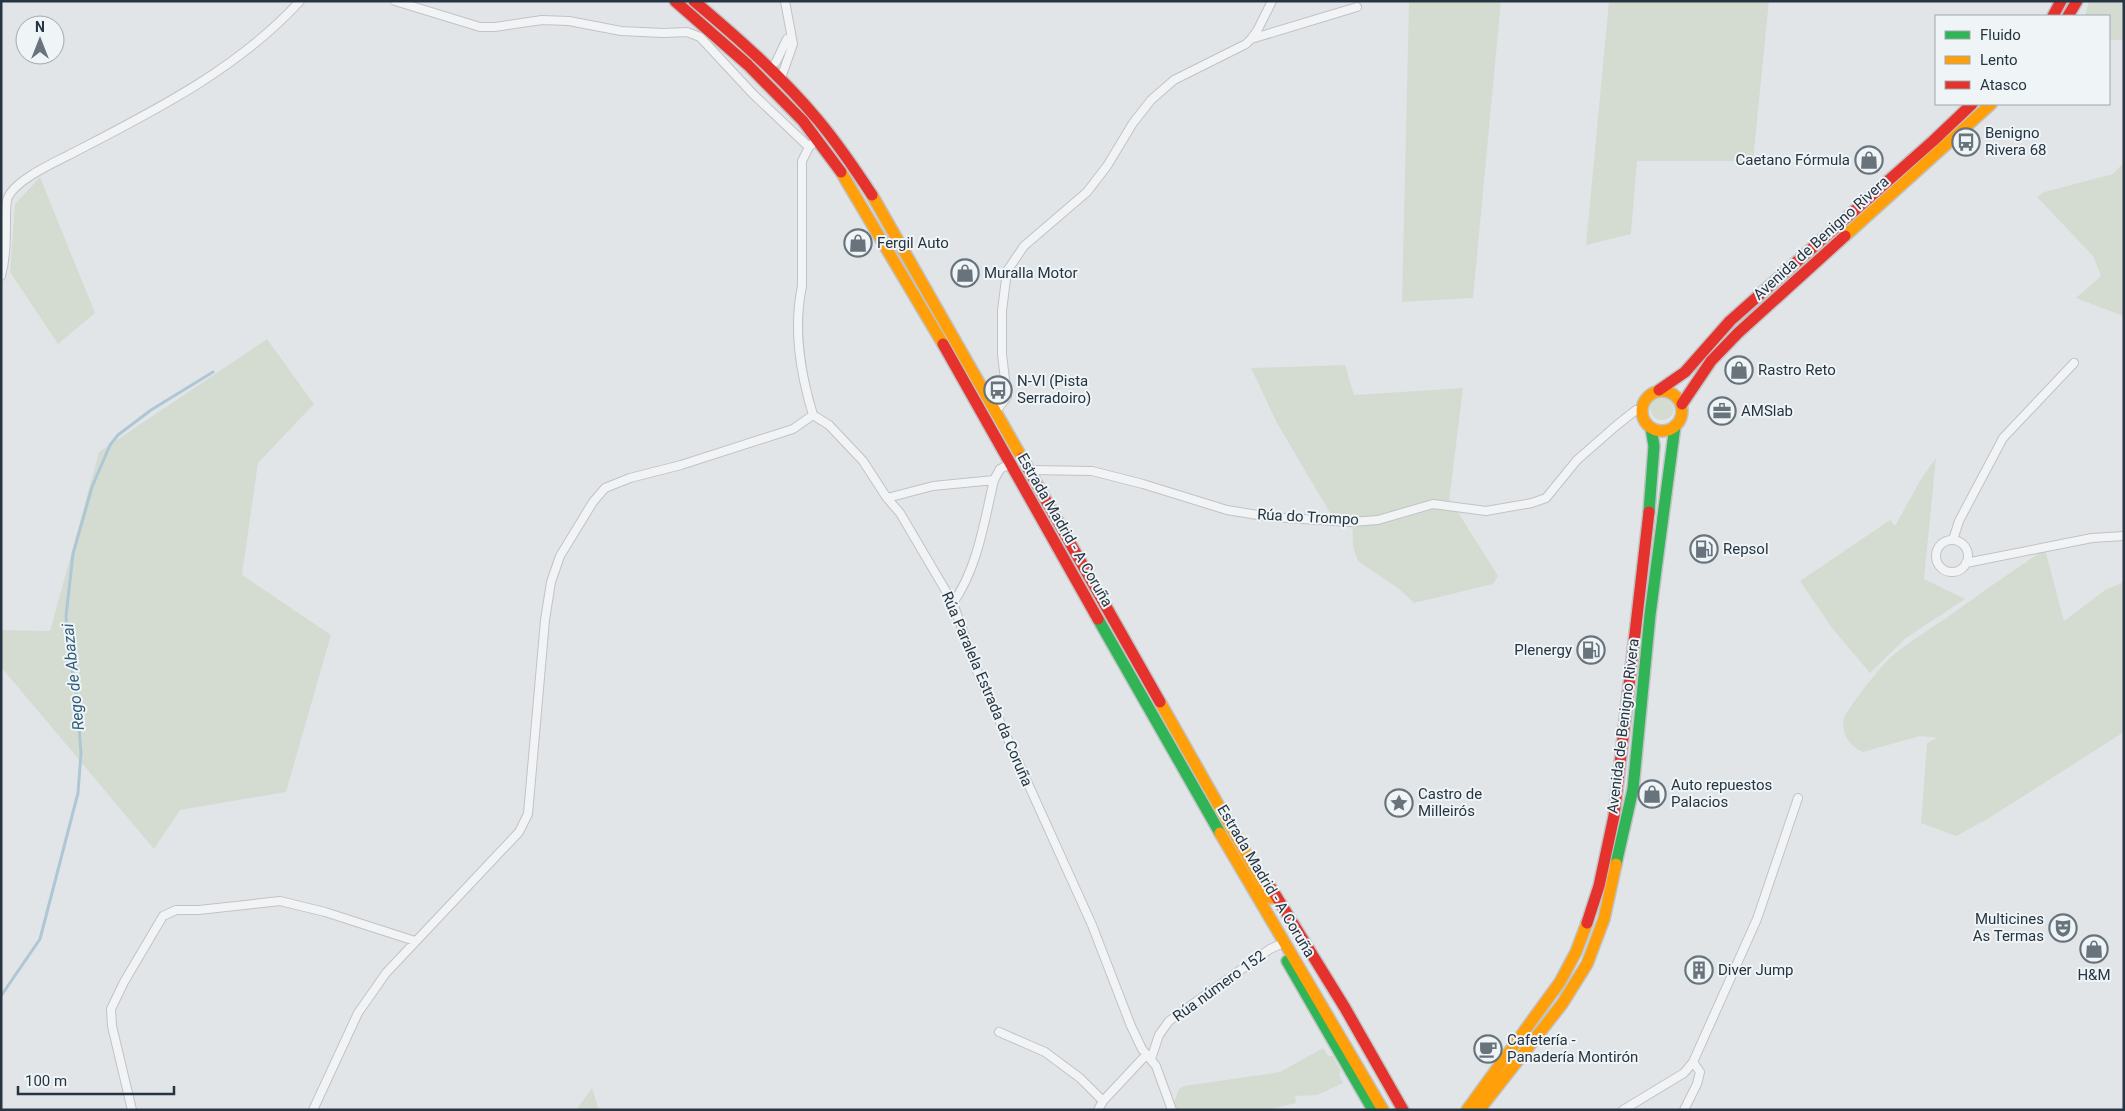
<svg xmlns="http://www.w3.org/2000/svg" width="2125" height="1111" font-family="Roboto,sans-serif">
<style>
.green{fill:#d4dcd2}
.lines{fill:none;stroke-linecap:round;stroke-linejoin:round}
.stream{stroke:#aec7d4;stroke-width:3}
.street-casing{stroke:#c0c3c6;stroke-width:10}
.fast-casing{stroke:#c0c3c6;stroke-width:14}
.slow-casing{stroke:#c0c3c6;stroke-width:14}
.jam-casing{stroke:#c0c3c6;stroke-width:14}
.street{stroke:#f2f3f4;stroke-width:8}
.fast{stroke:#30b455;stroke-width:11}
.slow{stroke:#ff9f0a;stroke-width:11}
.jam{stroke:#e5322d;stroke-width:11}
.labels{text-anchor:middle;dominant-baseline:central;stroke-width:4;stroke-linejoin:round;paint-order:stroke}
.poi-label{font-size:15px;fill:#273542;stroke:#eff4f7;text-anchor:start}
.street-label{font-size:15px;fill:#273542;stroke:#eff4f7}
.water-label{font-size:16px;font-style:italic;fill:#2e5c79;stroke:#eff4f7}
</style>
<rect width="100%" height="100%" fill="#e2e5e8"/>
<path class="green" d="M 1409,1 L 1501,1 L 1473,298 L 1402,302 Z
M 1609,1 L 1769,1 L 1753,161 L 1637,161 L 1631,234 L 1586,245 Z
M 2089,1 L 2124,1 L 2124,40 L 2109,40 L 2109,16 L 2085,16 Z
M 2124,162 L 2124,316 L 2123,316 L 2076,298 L 2101,276 L 2093,256 L 2037,197 L 2044,192 L 2113,174 Z
M 40,177 L 95,313 L 58,344 L 10,272 L 15,204 Z
M 267,339 L 314,404 L 258,463 L 242,575 L 331,635 L 286,792 L 180,810 L 154,849 L 1,667 L 1,630 L 50,631 L 99,452 Z
M 1345,365 L 1354,395 L 1463,388 L 1449,502 L 1456,509 L 1498,576 L 1493,584 L 1414,603 L 1399,589 L 1358,561 L 1353,547 L 1352,518 L 1333,518 L 1277,423 L 1251,368 Z
M1650 408a12 12 0 1 1 24 0a12 12 0 1 1-24 0Z
M 1936,458 L 1924,579 L 1965,599 L 1906,638 L 1870,673 L 1832,628 L 1800,581 L 1890,520 L 1895,526 L 1921,479 Z
M 2045,549 L 2064,621 L 2105,590 L 2124,582 L 2124,732 L 1986,820 L 1956,836 L 1921,823 L 1927,743 L 1937,738 L 1920,736 L 1863,752 C 1850,747 1840,732 1844,718 C 1848,707 1881,666 1891,657 C 1913,638 1939,624 1963,606 C 1989,587 2017,568 2045,549 Z
M 1323,1048 L 1328,1056 L 1333,1056 L 1341,1071 L 1339,1074 L 1343,1083 L 1317,1095 L 1295,1096 L 1296,1103 L 1267,1110 L 1177,1110 L 1174,1102 L 1179,1089 L 1184,1086 L 1280,1072 Z
M 592,1088 L 599,1110 L 576,1110 Z"/>
<g class="lines">
<path class="stream" d="M 1,996 L 40,939 L 78,793 L 81,753 L 77,698 L 68,648 L 66,616 L 73,554 L 92,487 L 110,445 L 118,435 L 151,410 L 213,372"/>
<g class="street-casing">
<path id="street" d="M 395,1 L 480,27 L 495,27 L 542,20 L 569,21 L 621,31 L 663,33 L 687,32 L 700,37 L 753,94 L 809,147
M 1251,39 L 1257,31 L 1272,1
M 776,62 L 787,39 L 791,38
M 781,78 L 793,44 L 785,1
M 817,140 L 809,147 L 802,161 L 802,286 C 793,329 800,372 813,415 L 829,425 L 863,461 L 887,498 L 900,513 L 953,603 L 977,671 L 1092,925 L 1131,1026 L 1142,1049 L 1156,1066 L 1172,1110
M 1,276 C 6,258 6,238 6,219 C 6,214 6,206 7,200 C 12,182 51,164 67,156 C 150,113 236,71 300,1
M 996,411 L 1007,397 L 1002,354 L 1002,311 L 1007,271 L 1024,246 L 1087,192 L 1107,166 L 1133,123 L 1151,100 L 1174,80 L 1246,44 L 1251,39 L 1357,7
M 1030,470 L 1092,471 L 1143,484 L 1227,510 L 1270,517 L 1351,522 L 1378,520 L 1433,504 L 1486,511 L 1532,503 L 1546,498 L 1577,460 L 1617,425 L 1636,410 L 1642,410
M 887,498 L 933,486 L 994,480
M 1953,540 L 1959,521 L 2003,438 L 2074,363
M1936 556a16 16 0 1 1 32 0a16 16 0 1 1-32 0Z
M 1966,563 L 2092,538 L 2124,536
M 953,603 C 978,567 984,522 994,480 L 1000,469 L 1010,464
M 999,1032 L 1045,1052 L 1080,1078 L 1103,1101
M 1151,1059 L 1159,1035 L 1169,1021 L 1270,949 L 1279,945
M 132,1110 L 112,1026 L 111,1009 L 124,982 L 163,916 L 176,910 L 199,910 L 280,901 L 325,912 L 415,941
M 313,1110 L 358,1013 L 386,973 L 519,832 L 528,814 L 545,620 L 551,582 L 560,556 L 593,502 L 605,488 L 630,478 L 681,465 L 793,429 L 813,415
M 1098,1110 L 1103,1101 L 1146,1055
M 1623,1110 L 1684,1073 L 1693,1062 L 1757,919 L 1798,798
M 1684,1110 L 1697,1084 L 1700,1072 L 1693,1062"/>
</g>
<g class="fast-casing">
<path id="fast" d="M 1649,512 L 1654,446 L 1651,428
M 1098,619 L 1220,833
M 1616,864 L 1633,789 L 1650,615 L 1675,426
M 1287,961 L 1373,1110"/>
</g>
<g class="slow-casing">
<path id="slow" d="M 841,172 L 943,344
M 872,195 L 1022,458
M 1845,236 L 1991,104
M1642 411a20 20 0 1 1 40 0a20 20 0 1 1-40 0Z
M 1160,702 L 1271,898
M 1220,833 L 1383,1110
M 1467,1110 L 1560,982 L 1576,952 L 1587,923
M 1479,1110 L 1562,1004 L 1587,964 L 1604,919 L 1616,864"/>
</g>
<g class="jam-casing">
<path id="jam" d="M 675,1 L 748,65 L 803,121 L 841,172
M 694,1 C 738,38 781,76 818,120 C 838,144 855,169 872,195
M 2053,16 L 2061,1
M 2068,16 L 2077,1
M 943,344 L 1098,619
M 1659,390 L 1685,372 L 1730,321 L 1933,141 L 1972,104
M 1682,404 L 1711,361 L 1738,333 L 1845,236
M 1022,458 L 1160,702
M 1271,888 L 1345,1008 L 1403,1110
M 1587,923 L 1599,886 L 1614,816 L 1649,512"/>
</g>
<use href="#street" class="street"/>
<use href="#fast" class="fast"/>
<use href="#slow" class="slow"/>
<use href="#jam" class="jam"/>
</g>
<defs>
<g id="bus-ring" transform="scale(1.4375)"><circle r="9.5" fill="#eff4f7" stroke="#68737c" stroke-width="1.5"/><path d="M-5-6H5V4H4V6H2V4H-2V6H-4V4H-5ZM-3.5-4V0h7V-4ZM-3.5 1.2v1.5H-2V1.2ZM2 1.2v1.5H3.5V1.2Z" fill="#68737c"/></g>
<g id="shop-ring" transform="scale(1.4375)"><circle r="9.5" fill="#eff4f7" stroke="#68737c" stroke-width="1.5"/><path d="M-5-2.5h2.3a2.7 3.5 0 0 1 5.4 0H5L5.5 6h-11ZM-1.5-2.5h3a1.5 2.3 0 0 0-3 0Z" fill="#68737c"/></g>
<g id="office-ring" transform="scale(1.4375)"><circle r="9.5" fill="#eff4f7" stroke="#68737c" stroke-width="1.5"/><path d="M-6-3h4V-5.5h4V-3h4V5H-6ZM-1-4.5V-3h2v-1.5ZM-6 0V1H6V0Z" fill="#68737c"/></g>
<g id="fuel-ring" transform="scale(1.4375)"><circle r="9.5" fill="#eff4f7" stroke="#68737c" stroke-width="1.5"/><path d="M-5.5-6h7V0h2V4h1.3V-2.5L3-4.5l.8-.8L6-3V5H2.5V1h-1V6h-7ZM-4.2-4.7v3.2H.2V-4.7Z" fill="#68737c"/></g>
<g id="sight-ring" transform="scale(1.4375)"><circle r="9.5" fill="#eff4f7" stroke="#68737c" stroke-width="1.5"/><path d="M0-6L1.8-2.2L6-1.7L2.9 1.2L3.7 5.4L0 3.3L-3.7 5.4L-2.9 1.2L-6-1.7L-1.8-2.2Z" fill="#68737c"/></g>
<g id="theatre-ring" transform="scale(1.4375)"><circle r="9.5" fill="#eff4f7" stroke="#68737c" stroke-width="1.5"/><path d="M-5-5.5Q0-4 5-5.5V0Q5 5 0 6Q-5 5-5 0ZM-3.3-2.5H-1v1.5H-3.3ZM1-2.5H3.3v1.5H1ZM-2.8 1Q0 5.5 2.8 1Z" fill="#68737c"/></g>
<g id="building-ring" transform="scale(1.4375)"><circle r="9.5" fill="#eff4f7" stroke="#68737c" stroke-width="1.5"/><path d="M-4-6H4V6H1V3H-1V6H-4ZM-2.5-4.3h1.7v1.8h-1.7ZM.8-4.3h1.7v1.8H.8ZM-2.5-1h1.7V.8h-1.7ZM.8-1h1.7V.8H.8Z" fill="#68737c"/></g>
<g id="cafe-ring" transform="scale(1.4375)"><circle r="9.5" fill="#eff4f7" stroke="#68737c" stroke-width="1.5"/><path d="M-5.5-4.5H6V0H3Q3 3.5 0 3.5H-2.5Q-5.5 3.5-5.5 0ZM3-3.2v2h1.7v-2ZM-6 4.5H4V6H-6Z" fill="#68737c"/></g>
</defs>
<g fill-rule="evenodd">
<use href="#bus-ring" x="1966" y="142"/>
<use href="#shop-ring" x="1869" y="160"/>
<use href="#shop-ring" x="858" y="243"/>
<use href="#shop-ring" x="965" y="273"/>
<use href="#shop-ring" x="1739" y="370"/>
<use href="#bus-ring" x="998" y="390"/>
<use href="#office-ring" x="1722" y="411"/>
<use href="#fuel-ring" x="1704" y="549"/>
<use href="#fuel-ring" x="1591" y="650"/>
<use href="#shop-ring" x="1652" y="794"/>
<use href="#sight-ring" x="1399" y="803"/>
<use href="#theatre-ring" x="2063" y="928"/>
<use href="#shop-ring" x="2094" y="949"/>
<use href="#building-ring" x="1699" y="970"/>
<use href="#cafe-ring" x="1488" y="1049"/>
</g>
<g class="labels">
<g class="poi-label">
<text x="1985" y="133">Benigno<tspan x="1985" dy="17">Rivera 68</tspan></text>
<text x="1850" y="160" text-anchor="end">Caetano Fórmula</text>
<text x="877" y="243">Fergil Auto</text>
<text x="984" y="273">Muralla Motor</text>
<text x="1758" y="370">Rastro Reto</text>
<text x="1017" y="381">N-VI (Pista<tspan x="1017" dy="17">Serradoiro)</tspan></text>
<text x="1741" y="411">AMSlab</text>
<text x="1723" y="549">Repsol</text>
<text x="1572" y="650" text-anchor="end">Plenergy</text>
<text x="1671" y="785">Auto repuestos<tspan x="1671" dy="17">Palacios</tspan></text>
<text x="1418" y="794">Castro de<tspan x="1418" dy="17">Milleirós</tspan></text>
<text x="2044" y="919" text-anchor="end">Multicines<tspan x="2044" dy="17">As Termas</tspan></text>
<text x="1718" y="970">Diver Jump</text>
<text x="2094" y="975" text-anchor="middle">H&amp;M</text>
<text x="1507" y="1040">Cafetería -<tspan x="1507" dy="17">Panadería Montirón</tspan></text>
</g>
<g class="street-label">
<text transform="translate(1821 238) rotate(-42)">Avenida de Benigno Rivera</text>
<text transform="translate(1308 517) rotate(3)">Rúa do Trompo</text>
<text transform="translate(1065 530) rotate(60)">Estrada Madrid - A Coruña</text>
<text transform="translate(987 689) rotate(67)">Rúa Paralela Estrada da Coruña</text>
<text transform="translate(1623 726) rotate(-83)">Avenida de Benigno Rivera</text>
<text transform="translate(1266 881) rotate(59)">Estrada Madrid - A Coruña</text>
<text transform="translate(1219 986) rotate(-36)">Rúa número 152</text>
</g>
<g class="water-label">
<text transform="translate(73 677) rotate(-96)">Rego de Abazai</text>
</g>
</g>
<rect width="2125" height="1111" fill="none" stroke="#273542" stroke-width="5"/>
<rect x="1935" y="15" width="175" height="90" fill="#eff4f7" stroke="#9fa8af"/>
<rect x="1945" y="31" width="25" height="8" fill="#30b455" stroke="#9fa8af"/>
<text x="1980" y="40" font-size="15" fill="#273542">Fluido</text>
<rect x="1945" y="56" width="25" height="8" fill="#ff9f0a" stroke="#9fa8af"/>
<text x="1980" y="65" font-size="15" fill="#273542">Lento</text>
<rect x="1945" y="81" width="25" height="8" fill="#e5322d" stroke="#9fa8af"/>
<text x="1980" y="90" font-size="15" fill="#273542">Atasco</text>
<g transform="translate(40 40)"><circle r="24" fill="#eff4f7" stroke="#9fa8af"/>
<path d="M0-4L9 19L0 12L-9 19Z" fill="#68737c"/>
<text y="-8" font-size="14" font-weight="bold" text-anchor="middle" fill="#273542">N</text>
</g>
<path d="M18 1086v8h156v-8" fill="none" stroke="#273542" stroke-width="2.5"/>
<text x="25" y="1086" font-size="15" fill="#273542" stroke="#eff4f7" stroke-width="4" paint-order="stroke">100 m</text>
</svg>
